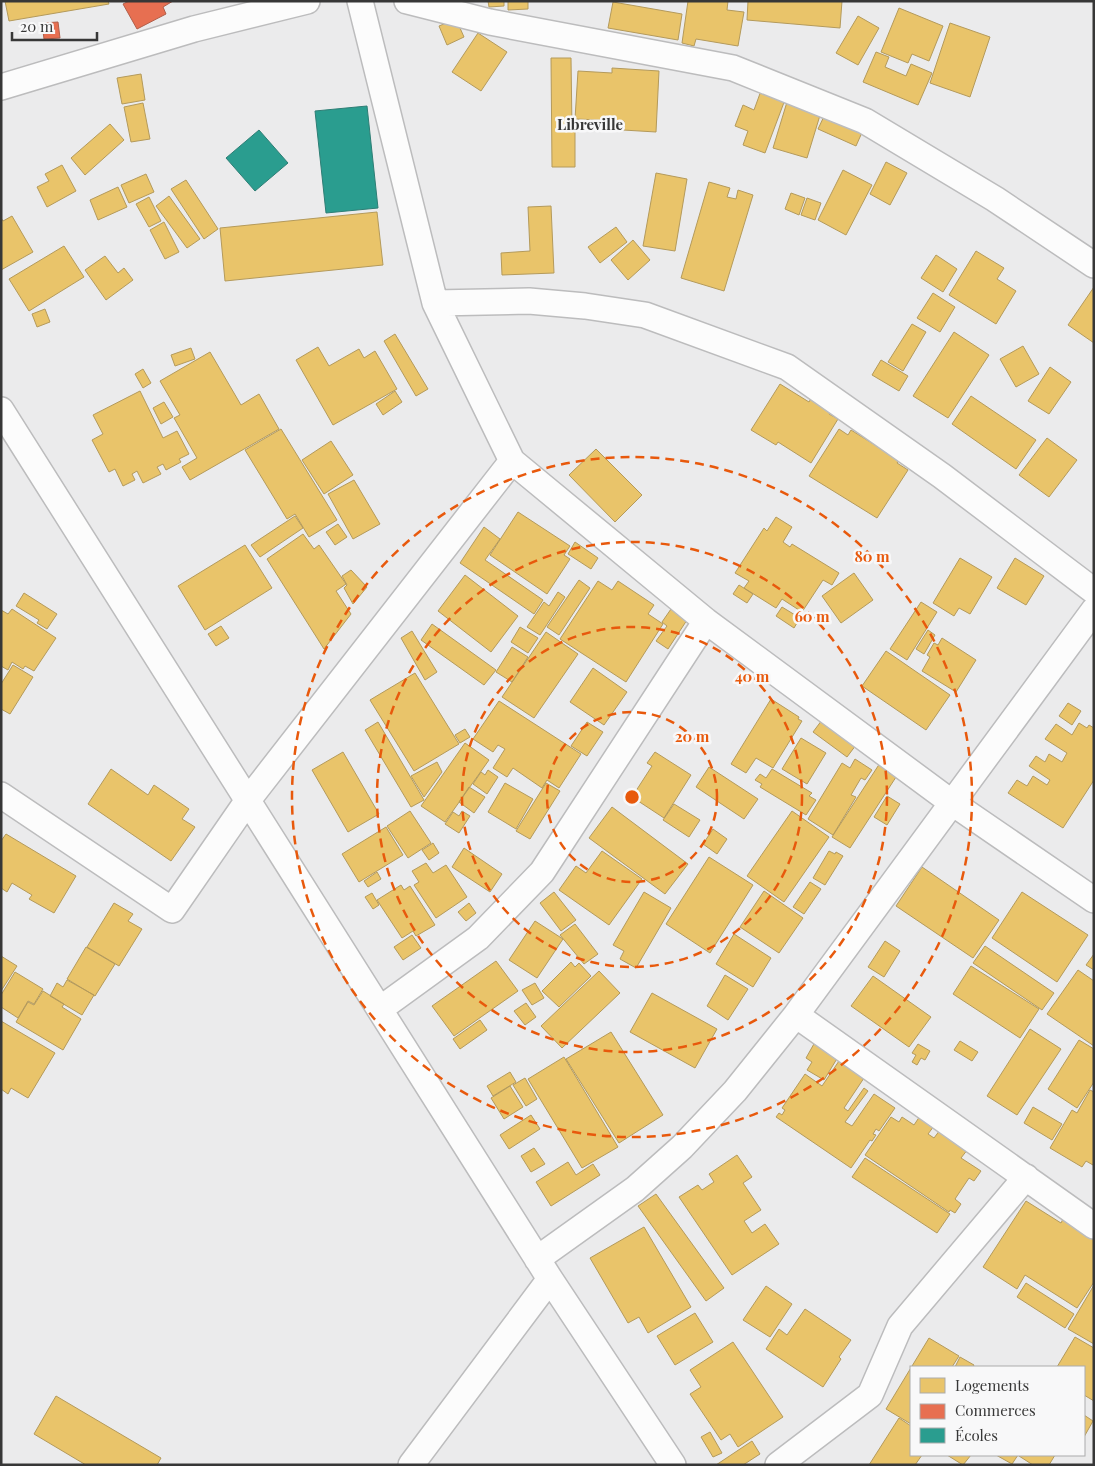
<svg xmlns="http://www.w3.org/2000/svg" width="1095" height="1466" font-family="'Playfair Display',serif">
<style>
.homes{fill:#e9c46a;stroke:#b49a5b}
.shops{fill:#e76f51;stroke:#b25e49}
.schools{fill:#2a9d8f;stroke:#2e7e75}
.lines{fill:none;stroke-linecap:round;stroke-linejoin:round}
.minor-casing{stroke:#bcbcbd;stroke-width:28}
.minor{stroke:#fcfcfc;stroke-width:25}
.ring{fill:none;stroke:#e8590c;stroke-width:2.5;stroke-dasharray:9 6}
.labels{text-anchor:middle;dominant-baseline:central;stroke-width:5;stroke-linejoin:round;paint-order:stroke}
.quarter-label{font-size:15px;font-weight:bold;fill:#373737;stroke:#f8f8f9}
.centre{fill:#e8590c;stroke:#f8f8f9;stroke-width:2.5}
.ring-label{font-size:15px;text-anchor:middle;font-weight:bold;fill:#e8590c;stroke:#f8f8f9;stroke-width:5;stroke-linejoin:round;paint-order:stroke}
</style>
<rect width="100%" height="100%" fill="#ebebec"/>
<path class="homes" d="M 5,1 L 108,1 L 109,4 L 9,21 Z
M 488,1 L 504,1 L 504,6 L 489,7 Z
M 508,1 L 528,1 L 528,9 L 508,10 Z
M 688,1 L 728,1 L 727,10 L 744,12 L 738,46 L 696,39 L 694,46 L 682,43 Z
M 748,1 L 842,1 L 840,28 L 747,20 Z
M 613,2 L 682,14 L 678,40 L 608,28 Z
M 899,8 L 943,26 L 929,61 L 912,54 L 908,63 L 881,52 Z
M 858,16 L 879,28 L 858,65 L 836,53 Z
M 456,19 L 464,37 L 447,45 L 439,26 Z
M 950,23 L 990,37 L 970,97 L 930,83 Z
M 478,33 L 507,52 L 481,91 L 452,72 Z
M 876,52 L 889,57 L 885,67 L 906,76 L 911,64 L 932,73 L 918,105 L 863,82 Z
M 551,58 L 571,58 L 572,130 L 575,129 L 575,167 L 552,167 Z
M 612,68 L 659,71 L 656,132 L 623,130 L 624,121 L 611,121 L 611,130 L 600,130 L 600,120 L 575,119 L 578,71 L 612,73 Z
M 141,74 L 145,100 L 122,104 L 117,78 Z
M 762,88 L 786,97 L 765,153 L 743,145 L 748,131 L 735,126 L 743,105 L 754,110 Z
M 787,102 L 821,112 L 807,158 L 773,148 Z
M 143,103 L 150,139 L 131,142 L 124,107 Z
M 827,110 L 864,128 L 856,146 L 818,129 Z
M 110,124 L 124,140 L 85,175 L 71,158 Z
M 886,162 L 907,173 L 890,205 L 870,194 Z
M 62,165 L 76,191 L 47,207 L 37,187 L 49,181 L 45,174 Z
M 843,170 L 872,185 L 846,235 L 818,220 Z
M 656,173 L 687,179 L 675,251 L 643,246 Z
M 146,174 L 154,192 L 129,203 L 121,185 Z
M 186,180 L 218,229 L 204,239 L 171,189 Z
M 709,182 L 730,188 L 727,197 L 736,199 L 738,190 L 753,195 L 724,291 L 681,278 Z
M 118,187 L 127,207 L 98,220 L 90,200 Z
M 791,193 L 805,198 L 799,215 L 785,209 Z
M 169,196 L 200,239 L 187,248 L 156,206 Z
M 149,197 L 161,221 L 149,227 L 136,204 Z
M 807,198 L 821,203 L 815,220 L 801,215 Z
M 551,206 L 554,273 L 502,275 L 501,253 L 530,251 L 528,207 Z
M 377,212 L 383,265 L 225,281 L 220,228 Z
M 12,216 L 33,252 L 1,270 L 1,218 L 3,221 Z
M 164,222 L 179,252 L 165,259 L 150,230 Z
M 616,227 L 627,242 L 600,263 L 588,247 Z
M 633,240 L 650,260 L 628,280 L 611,260 Z
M 64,246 L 84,277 L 29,311 L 9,279 Z
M 976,251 L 1004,268 L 997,279 L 1016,291 L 996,324 L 949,295 Z
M 936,255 L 957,269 L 943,292 L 921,278 Z
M 105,256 L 118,273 L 124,268 L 133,280 L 106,300 L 85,270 Z
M 1094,287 L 1094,343 L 1068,325 Z
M 933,293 L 955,307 L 940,332 L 917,318 Z
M 45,309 L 50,322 L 37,327 L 32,314 Z
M 912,324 L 926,332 L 903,371 L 888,362 Z
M 954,332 L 989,355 L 948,418 L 913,396 Z
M 395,334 L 428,389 L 416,396 L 384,341 Z
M 1023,346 L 1039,374 L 1016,387 L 1000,359 Z
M 318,347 L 329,366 L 359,349 L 364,358 L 375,351 L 397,389 L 333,425 L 296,360 Z
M 191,348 L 195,359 L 175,366 L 171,355 Z
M 210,352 L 241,405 L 259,394 L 279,429 L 190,480 L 182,467 L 197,458 L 174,418 L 180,415 L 160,381 Z
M 881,360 L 908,376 L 899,391 L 872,375 Z
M 1050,367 L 1071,382 L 1049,414 L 1028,401 Z
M 143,369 L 151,383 L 143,388 L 135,374 Z
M 780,384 L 809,402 L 813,395 L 833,408 L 829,414 L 838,419 L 811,463 L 778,442 L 776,445 L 751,430 Z
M 140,391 L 163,438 L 177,431 L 189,454 L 179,459 L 181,462 L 166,470 L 163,464 L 157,467 L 161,474 L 143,483 L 137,471 L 132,474 L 135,480 L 123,486 L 115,469 L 109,472 L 92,440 L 103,434 L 93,415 Z
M 395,391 L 402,402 L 383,415 L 376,404 Z
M 971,396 L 1036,440 L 1016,469 L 952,424 Z
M 164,402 L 173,417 L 161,424 L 153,408 Z
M 281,429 L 337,520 L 309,537 L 295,514 L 287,519 L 245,450 Z
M 839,429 L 848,435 L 851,430 L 899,460 L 897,463 L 908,470 L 877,518 L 809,476 Z
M 1047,438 L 1077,460 L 1049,497 L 1019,475 Z
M 331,441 L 353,475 L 324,494 L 302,460 Z
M 596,449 L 642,495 L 615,522 L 569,475 Z
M 354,480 L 380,524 L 353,539 L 328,494 Z
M 518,512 L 570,546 L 564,555 L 570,559 L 547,594 L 490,555 Z
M 295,516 L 303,528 L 260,557 L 251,545 Z
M 776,517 L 792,527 L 783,542 L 790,547 L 792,544 L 839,573 L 832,585 L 823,580 L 802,612 L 782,599 L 776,608 L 744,588 L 749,581 L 735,573 L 764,528 L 767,531 Z
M 338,524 L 347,537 L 335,545 L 326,532 Z
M 484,527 L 500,539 L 485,560 L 543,600 L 534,614 L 460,563 Z
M 303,534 L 314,549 L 319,545 L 346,584 L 336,591 L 351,614 L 324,649 L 267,559 Z
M 575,542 L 598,558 L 591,569 L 568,554 Z
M 245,545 L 272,588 L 205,630 L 178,586 Z
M 960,558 L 992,577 L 970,614 L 959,608 L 954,616 L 933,603 Z
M 1015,558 L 1044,576 L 1026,605 L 997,588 Z
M 351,570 L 367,587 L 353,604 L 344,588 L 347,585 L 342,576 Z
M 854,573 L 873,600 L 841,623 L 822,596 Z
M 465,575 L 518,616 L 491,652 L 438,611 Z
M 579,580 L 590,588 L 559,635 L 547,627 Z
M 598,581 L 612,590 L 618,581 L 654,605 L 648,614 L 663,624 L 626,682 L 560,639 Z
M 739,585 L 753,594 L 747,603 L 733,594 Z
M 558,592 L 565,597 L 540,635 L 527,627 L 544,602 L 549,606 Z
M 24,593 L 57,614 L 47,629 L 37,623 L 39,620 L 16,606 Z
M 921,602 L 937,612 L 907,660 L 890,649 Z
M 782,607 L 800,618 L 794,628 L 776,616 Z
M 12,609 L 56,638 L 34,671 L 25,666 L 23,669 L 12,662 L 8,670 L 1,666 L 1,610 L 8,614 Z
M 671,609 L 687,620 L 668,649 L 656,641 L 667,626 L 662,622 Z
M 432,624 L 496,670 L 484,685 L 421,640 Z
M 221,626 L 229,638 L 216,646 L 208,634 Z
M 520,627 L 538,638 L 528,653 L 511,642 Z
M 928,630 L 935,635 L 924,654 L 916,649 Z
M 412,631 L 437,672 L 425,680 L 401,638 Z
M 546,632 L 578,654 L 534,718 L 502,697 Z
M 942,638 L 976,660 L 956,692 L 922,671 L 930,657 L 927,655 L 934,643 L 938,645 Z
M 512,647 L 528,657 L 512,682 L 496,672 Z
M 886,651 L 950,695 L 926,730 L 862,686 Z
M 13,665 L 33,677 L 10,714 L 1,709 L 1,684 Z
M 593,668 L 627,692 L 604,725 L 570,702 Z
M 415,673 L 459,744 L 414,771 L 370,700 Z
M 771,699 L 799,717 L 798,719 L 802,721 L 773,768 L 756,758 L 746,773 L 731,764 Z
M 499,701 L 581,754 L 559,788 L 547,780 L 542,788 L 513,768 L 507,777 L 493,768 L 505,749 L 498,745 L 493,752 L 473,739 Z
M 1068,703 L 1081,711 L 1072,725 L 1059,716 Z
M 822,720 L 856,745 L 847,757 L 813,732 Z
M 378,722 L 424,800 L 411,807 L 365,730 Z
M 587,722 L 603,732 L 587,756 L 571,746 Z
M 1079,723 L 1087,728 L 1089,725 L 1094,728 L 1094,780 L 1063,828 L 1008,793 L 1017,780 L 1027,786 L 1033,776 L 1047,785 L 1050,780 L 1029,766 L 1036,756 L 1045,762 L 1049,754 L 1062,762 L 1067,753 L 1045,739 L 1056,724 L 1072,735 Z
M 465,729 L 470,737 L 460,743 L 455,735 Z
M 801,738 L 826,753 L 807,784 L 782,769 Z
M 465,743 L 489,760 L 445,822 L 421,806 Z
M 343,752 L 379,814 L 348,832 L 312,770 Z
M 655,752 L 691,775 L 664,818 L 632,797 L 652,766 L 647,763 Z
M 855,759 L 872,770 L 865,780 L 861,778 L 851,795 L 856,797 L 833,835 L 808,819 L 842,763 L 850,768 Z
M 437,762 L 442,772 L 424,797 L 411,776 Z
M 880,763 L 898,774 L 850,848 L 832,837 Z
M 709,767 L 758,799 L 744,819 L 696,787 Z
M 111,769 L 148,795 L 154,785 L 189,809 L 182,819 L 195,827 L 171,861 L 88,804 Z
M 772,769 L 812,793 L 809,796 L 816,800 L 806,815 L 760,787 L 762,784 L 755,780 L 760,774 L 766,778 Z
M 488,770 L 498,777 L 487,794 L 473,784 L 481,772 L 485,775 Z
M 505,783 L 533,799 L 516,829 L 488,812 Z
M 546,783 L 560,791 L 530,839 L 516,831 Z
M 469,787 L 485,797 L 474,813 L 459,802 Z
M 887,796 L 900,804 L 887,825 L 874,817 Z
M 674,804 L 700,820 L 689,837 L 663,820 Z
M 612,807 L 688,864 L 665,894 L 589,838 Z
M 410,811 L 431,843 L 408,858 L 387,826 Z
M 462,811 L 470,816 L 459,833 L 445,824 L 453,812 L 459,816 Z
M 792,811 L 829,837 L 784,902 L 747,876 Z
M 386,827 L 403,855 L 359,882 L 342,854 Z
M 713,829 L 727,839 L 717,854 L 703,844 Z
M 6,834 L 76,876 L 54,913 L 29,899 L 32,895 L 12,883 L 7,892 L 1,888 L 1,841 Z
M 433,843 L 439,853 L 429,860 L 422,850 Z
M 464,848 L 502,874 L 490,892 L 452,867 Z
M 602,851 L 642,879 L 609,925 L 559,890 L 576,866 L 586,873 Z
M 829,851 L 835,854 L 836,852 L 843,856 L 825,885 L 813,878 Z
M 709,857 L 753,885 L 710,953 L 666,924 Z
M 426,863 L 433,873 L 446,865 L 467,897 L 436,918 L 414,885 L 419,882 L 412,871 Z
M 922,867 L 999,920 L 973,958 L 896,906 Z
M 377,872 L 381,879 L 368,887 L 364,881 Z
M 810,882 L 821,889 L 804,914 L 793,907 Z
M 401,885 L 404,890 L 410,886 L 435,925 L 416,936 L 413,931 L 402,938 L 377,900 Z
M 764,891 L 803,918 L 779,953 L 740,927 Z
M 554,892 L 576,920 L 561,931 L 540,903 Z
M 644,892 L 671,908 L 636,968 L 620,959 L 624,951 L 613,945 Z
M 1022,892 L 1088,935 L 1057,982 L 992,938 Z
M 372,893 L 379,905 L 373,909 L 365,897 Z
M 114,903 L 133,914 L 128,921 L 142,929 L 119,966 L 87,947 Z
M 469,903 L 476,913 L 466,921 L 458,912 Z
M 535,921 L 563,939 L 537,978 L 509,960 Z
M 575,924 L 598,954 L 584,964 L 560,935 Z
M 734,934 L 771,958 L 753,987 L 716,964 Z
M 412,935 L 421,948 L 403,960 L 394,947 Z
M 885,941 L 900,951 L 884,977 L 868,967 Z
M 985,946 L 1054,993 L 1042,1010 L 973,963 Z
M 86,947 L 115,964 L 95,996 L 67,979 Z
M 1094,954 L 1094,970 L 1086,965 Z
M 1,956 L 17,966 L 1,991 Z
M 496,961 L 518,991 L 454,1036 L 432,1006 Z
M 571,962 L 575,967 L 579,963 L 591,976 L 559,1007 L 542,991 Z
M 971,966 L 1039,1009 L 1020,1038 L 953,994 Z
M 1078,970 L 1094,981 L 1094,1046 L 1047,1014 Z
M 599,971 L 620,993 L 562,1048 L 541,1026 Z
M 15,972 L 43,989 L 34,1004 L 28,1001 L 18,1018 L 1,1007 L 1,995 Z
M 725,975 L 748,989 L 728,1020 L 707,1006 Z
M 873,976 L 931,1017 L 909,1047 L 851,1006 Z
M 67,980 L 94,995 L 82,1015 L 50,996 L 57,983 L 63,987 Z
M 535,983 L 544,998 L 532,1005 L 522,990 Z
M 43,991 L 64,1004 L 62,1007 L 81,1019 L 63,1050 L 16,1022 L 28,1002 L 34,1005 Z
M 652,993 L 717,1029 L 695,1068 L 630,1032 Z
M 526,1003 L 536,1017 L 525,1025 L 514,1011 Z
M 480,1020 L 487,1030 L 460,1049 L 453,1039 Z
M 1,1021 L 55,1053 L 28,1098 L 11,1088 L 8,1094 L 1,1089 Z
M 1030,1029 L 1061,1049 L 1017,1115 L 987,1096 Z
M 611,1032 L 663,1115 L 619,1143 L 566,1059 Z
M 1079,1040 L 1094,1049 L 1094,1082 L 1077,1108 L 1048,1089 Z
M 960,1041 L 978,1052 L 972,1061 L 954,1050 Z
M 815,1042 L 838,1057 L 824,1080 L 807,1070 L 812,1062 L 806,1058 Z
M 918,1044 L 930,1051 L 925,1060 L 921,1058 L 917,1065 L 912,1062 L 916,1055 L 912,1053 Z
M 564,1057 L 618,1147 L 582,1168 L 528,1079 Z
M 839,1061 L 864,1078 L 844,1108 L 848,1111 L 864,1088 L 868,1091 L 845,1122 L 852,1126 L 874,1094 L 895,1108 L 879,1131 L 876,1129 L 873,1134 L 876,1135 L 872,1141 L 870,1140 L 851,1168 L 776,1117 L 779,1113 L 782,1115 L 785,1110 L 782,1108 L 805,1074 L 822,1086 Z
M 510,1072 L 516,1082 L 493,1096 L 487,1086 Z
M 525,1078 L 537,1099 L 526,1106 L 513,1085 Z
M 510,1086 L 523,1107 L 504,1119 L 491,1098 Z
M 1090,1090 L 1094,1092 L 1094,1163 L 1093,1165 L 1086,1161 L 1082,1167 L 1050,1148 L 1072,1110 L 1077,1113 Z
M 1033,1107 L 1062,1124 L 1052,1140 L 1024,1123 Z
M 531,1115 L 540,1129 L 509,1149 L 500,1135 Z
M 920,1116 L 934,1126 L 928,1134 L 934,1138 L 940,1130 L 968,1149 L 961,1158 L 981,1171 L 974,1181 L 969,1178 L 955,1199 L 961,1204 L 955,1213 L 950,1210 L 949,1212 L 865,1155 L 891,1117 L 899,1122 L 902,1117 L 914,1125 Z
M 534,1148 L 545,1164 L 531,1172 L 521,1156 Z
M 737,1155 L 752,1177 L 743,1183 L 761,1210 L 744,1221 L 752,1233 L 765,1224 L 779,1244 L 732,1275 L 679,1197 L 698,1185 L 702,1190 L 714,1182 L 709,1174 Z
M 865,1158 L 950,1214 L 937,1233 L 852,1177 Z
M 568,1162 L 576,1175 L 593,1164 L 600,1175 L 551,1206 L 536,1182 Z
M 656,1194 L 724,1288 L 706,1301 L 638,1206 Z
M 1026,1201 L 1061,1223 L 1063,1219 L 1094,1240 L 1094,1282 L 1077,1308 L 1025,1275 L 1017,1289 L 983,1267 Z
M 644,1227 L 691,1307 L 648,1333 L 639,1317 L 628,1323 L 590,1258 Z
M 1026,1283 L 1074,1314 L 1065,1328 L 1017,1297 Z
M 1094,1285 L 1094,1344 L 1068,1329 Z
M 766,1286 L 792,1304 L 770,1337 L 743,1320 Z
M 805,1309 L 851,1340 L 839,1357 L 841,1359 L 823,1387 L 766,1349 L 779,1329 L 787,1335 Z
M 695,1313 L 713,1342 L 675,1365 L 657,1336 Z
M 1075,1337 L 1094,1348 L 1094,1401 L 1084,1395 L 1084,1367 L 1057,1367 Z
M 929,1338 L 959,1356 L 952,1367 L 911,1367 L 911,1424 L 886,1409 Z
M 733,1342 L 783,1417 L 738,1447 L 730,1434 L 721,1440 L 690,1394 L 701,1387 L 690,1370 Z
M 960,1357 L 974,1365 L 973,1367 L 955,1367 Z
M 56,1396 L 161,1458 L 157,1465 L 86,1465 L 34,1434 Z
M 1084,1415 L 1093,1421 L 1084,1437 Z
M 899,1418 L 911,1426 L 911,1455 L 922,1455 L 915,1465 L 869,1465 Z
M 710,1432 L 722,1453 L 713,1457 L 701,1437 Z
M 752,1441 L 760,1454 L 743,1465 L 716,1465 Z
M 947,1455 L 971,1455 L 963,1465 Z
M 996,1455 L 1018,1455 L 1012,1464 Z
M 1020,1455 L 1055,1455 L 1049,1465 L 1033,1465 L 1019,1456 Z"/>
<path class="shops" d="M 129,1 L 173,1 L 163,7 L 166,14 L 137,29 L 123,4 Z
M 58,22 L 60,38 L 44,39 L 42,23 Z"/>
<path class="schools" d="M 367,106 L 378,208 L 326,213 L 315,111 Z
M 259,130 L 288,163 L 255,191 L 226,158 Z"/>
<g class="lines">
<g class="minor-casing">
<path id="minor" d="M 360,1 L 435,303 L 512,461 L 706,621 L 951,802 L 1094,900
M 407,1 L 490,22 L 733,68 L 865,121 L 995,199 L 1094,265
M 1,87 L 194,29 L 307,1
M 435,303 L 529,301 L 585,306 L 645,315 L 787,367 L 942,476 L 1094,591
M 1,410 L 550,1279 L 673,1465
M 1,795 L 172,910 L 248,800 L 512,461
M 380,1009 L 478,938 L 542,872 L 706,621
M 796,1015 L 1094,1226
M 537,1259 L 635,1189 L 682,1147 L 735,1091 L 796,1015 L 1094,610
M 411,1465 L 550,1279
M 778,1465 L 870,1395 L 900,1326 L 1026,1177"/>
</g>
<use href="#minor" class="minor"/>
</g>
<g class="ring">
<circle cx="632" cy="797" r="85"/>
<circle cx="632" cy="797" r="170"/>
<circle cx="632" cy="797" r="255"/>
<circle cx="632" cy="797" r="340"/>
</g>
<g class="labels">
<g class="quarter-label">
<text x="590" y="124">Libreville</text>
</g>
</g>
<circle cx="632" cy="797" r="8" class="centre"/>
<g class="ring-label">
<text x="872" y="562">80 m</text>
<text x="812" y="622">60 m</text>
<text x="752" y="682">40 m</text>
<text x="692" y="742">20 m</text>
</g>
<rect width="1095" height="1466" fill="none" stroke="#373737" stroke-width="5"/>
<rect x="910" y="1366" width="175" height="90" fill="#f8f8f9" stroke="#ababab"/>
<rect x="920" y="1378" width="25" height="15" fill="#e9c46a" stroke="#ababab"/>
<text x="955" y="1391" font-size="15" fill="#373737">Logements</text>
<rect x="920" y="1404" width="25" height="15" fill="#e76f51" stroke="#ababab"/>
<text x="955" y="1416" font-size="15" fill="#373737">Commerces</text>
<rect x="920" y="1428" width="25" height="15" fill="#2a9d8f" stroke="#ababab"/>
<text x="955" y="1441" font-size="15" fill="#373737">Écoles</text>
<path d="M12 32v8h85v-8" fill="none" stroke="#373737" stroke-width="2.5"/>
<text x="20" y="32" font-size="15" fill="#373737" stroke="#f8f8f9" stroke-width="4" paint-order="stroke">20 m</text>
</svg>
